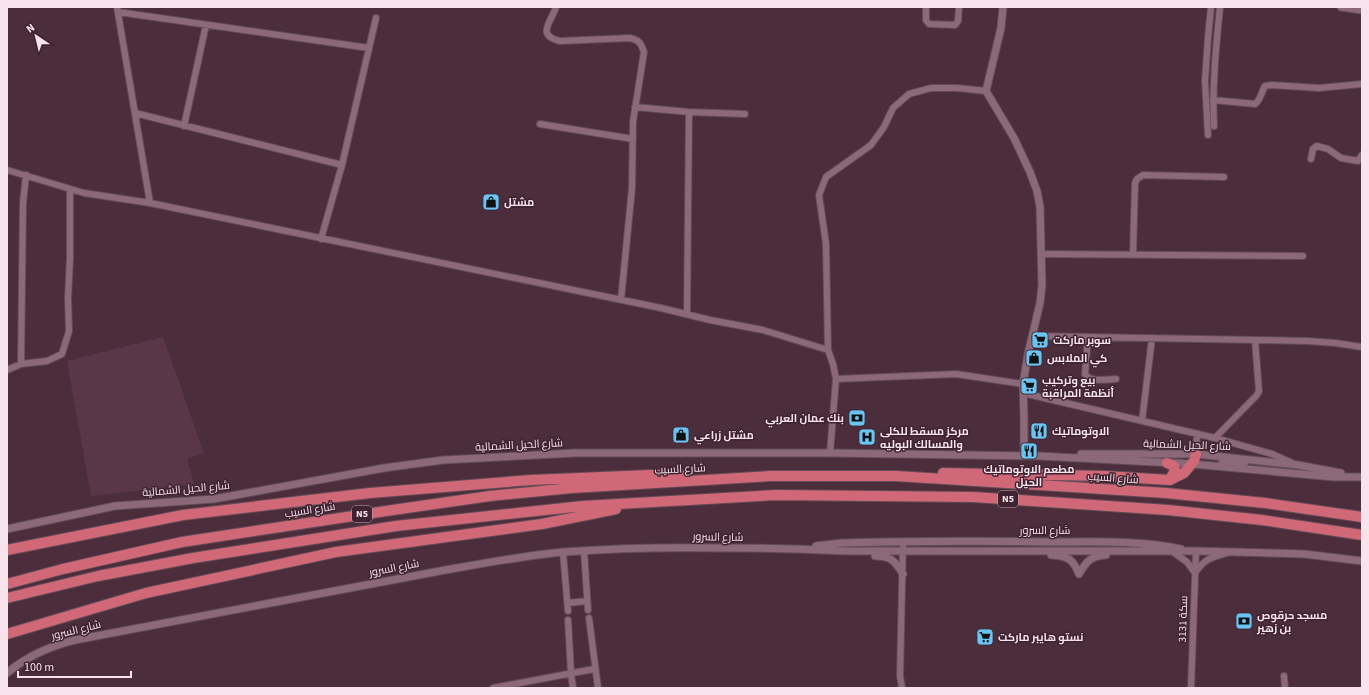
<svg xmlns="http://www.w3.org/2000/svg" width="1369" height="695" font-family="'Source Sans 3',Cairo,sans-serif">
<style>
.built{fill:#5a3748}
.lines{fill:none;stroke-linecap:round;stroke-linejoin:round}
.minor-casing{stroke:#634b56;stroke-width:8}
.tertiary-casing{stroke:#634b56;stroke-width:9}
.trunk-casing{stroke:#634b56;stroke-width:12}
.minor{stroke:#8b6978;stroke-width:6}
.tertiary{stroke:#8b6978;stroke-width:7}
.trunk{stroke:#d06878;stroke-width:10}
.labels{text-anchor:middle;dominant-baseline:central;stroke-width:3;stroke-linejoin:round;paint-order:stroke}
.shield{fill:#402331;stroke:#bfa9b3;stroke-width:1}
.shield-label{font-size:10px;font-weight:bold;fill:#f6e3eb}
.poi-label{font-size:11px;font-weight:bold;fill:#f6e3eb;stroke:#402331;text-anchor:start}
.street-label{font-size:11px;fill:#f6e3eb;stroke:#402331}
</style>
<rect width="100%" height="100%" fill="#4b2d3b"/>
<path class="built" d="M 163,337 L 204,453 L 187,459 L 194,484 L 91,496 L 67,361 Z"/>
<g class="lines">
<g class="minor-casing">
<path id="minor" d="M 117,7 L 150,203 L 661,308 L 710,320 L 763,330 L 828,350
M 556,7 C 552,21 535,35 560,41 L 630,38 C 639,40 641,43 644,52 L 633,122 L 632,188 L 621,300
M 926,7 L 926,20 L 929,24 L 955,25 L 958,21 L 959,7
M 118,12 L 369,48
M 1213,100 L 1255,104 C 1261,100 1261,92 1265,86 L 1272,85 L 1319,88 L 1362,84
M 635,107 L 689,112 L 745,114
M 135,113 L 342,165
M 540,124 L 633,139
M 184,126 L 206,25
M 1214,126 C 1212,86 1216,47 1220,7
M 1208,135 L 1205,81 L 1208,38 L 1211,7
M 1311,159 L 1313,149 L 1317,146 L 1328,149 L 1341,158 L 1358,161 L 1362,155
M 7,170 L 84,193 L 150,203
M 321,239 L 342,165 L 376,18
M 1041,254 L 1303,256
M 1133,254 L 1135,183 L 1137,179 L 1143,175 L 1224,177
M 687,314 L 689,112
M 1032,336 L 1308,341 L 1335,343 L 1362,347
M 1088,337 L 1085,374 C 1090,383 1107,379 1116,379
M 21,364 L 47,361 L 62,354 L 69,331 L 68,298 L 70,258 L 70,189
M 7,370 L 21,364 L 23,203 L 26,175
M 836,379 L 956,374 L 1023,384
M 1023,393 L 1215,438 L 1272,454 L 1292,463
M 1142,421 L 1152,338
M 1215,438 L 1257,395 L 1259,391 L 1255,340
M 830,453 L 836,379 L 833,364 L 828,350 L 826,244 L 819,195 L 826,177 L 871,145 L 884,127 L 893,108 L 909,94 L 931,88 L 957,88 L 986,91
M 1196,454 L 1197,434
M 584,551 L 588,610
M 563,552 L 568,611
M 1173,552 L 1187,562 L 1195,573 C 1205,558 1211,558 1227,553
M 568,603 L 587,601
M 589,618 L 598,688
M 568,620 L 571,673 L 573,688
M 1284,676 L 1285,688
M 493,688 L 594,669
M 902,688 L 900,676 L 903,542
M 1191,688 L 1196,551"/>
</g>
<g class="tertiary-casing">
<path id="tertiary" d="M 1003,7 L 1001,28 L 986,91 L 1014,138 L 1030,172 L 1037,191 L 1040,207 L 1042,285 L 1040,303 L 1028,354 L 1023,384 L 1024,417 L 1024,456
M 1341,7 L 1362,10
M 1081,454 L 1196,454 L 1298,465 L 1341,473
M 1222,462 L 1245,462
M 7,529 L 115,506 L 214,499 L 384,468 L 443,460 L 575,453 L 830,453 L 1039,456 L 1192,464 L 1334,477 L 1362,477
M 816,546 L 841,543 C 911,541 981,541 1051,542 C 1094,542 1138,540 1181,549
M 1051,555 C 1068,556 1073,559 1079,574
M 875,556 C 891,556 895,561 903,574
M 1079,574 C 1086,562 1090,556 1106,555
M 7,673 C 26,657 50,646 75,640 L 440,571 C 480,564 521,556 563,552 C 616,548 670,547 724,548 C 765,548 805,549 845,551 L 1196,551 L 1304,554 L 1362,561"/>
</g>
<g class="trunk-casing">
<path id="trunk" d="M 1167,463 L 1174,466 L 1175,470 L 1170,480
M 943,473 L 1105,476 L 1170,480 L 1184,473 L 1194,461 L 1196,454
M 7,550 L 183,515 L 370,493 L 531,480 L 651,475 L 681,475
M 7,584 L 63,569 L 182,542 L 386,511 L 490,496 L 572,488 L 771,476 L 896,476 L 1166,493 L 1265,503 L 1362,517
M 7,598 L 98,576 L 193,558 L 396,526 L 583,506 L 776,495 L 973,497 L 1168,510 L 1262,520 L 1362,535
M 7,634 L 146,593 L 336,552 L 542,524 L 616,509"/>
</g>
<use href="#minor" class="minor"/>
<use href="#tertiary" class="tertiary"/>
<use href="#trunk" class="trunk"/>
</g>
<defs>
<g id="shop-square" transform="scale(0.9)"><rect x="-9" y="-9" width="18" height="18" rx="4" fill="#6ac3f1" stroke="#402331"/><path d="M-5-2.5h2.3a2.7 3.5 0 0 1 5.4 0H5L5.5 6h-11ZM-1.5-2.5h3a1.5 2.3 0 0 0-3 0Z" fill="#111"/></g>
<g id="supermarket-square" transform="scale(0.9)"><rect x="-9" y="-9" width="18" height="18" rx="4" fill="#6ac3f1" stroke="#402331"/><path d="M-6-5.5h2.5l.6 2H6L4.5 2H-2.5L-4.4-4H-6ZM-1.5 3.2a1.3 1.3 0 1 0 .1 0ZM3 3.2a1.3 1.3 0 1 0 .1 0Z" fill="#111"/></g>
<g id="bank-square" transform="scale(0.9)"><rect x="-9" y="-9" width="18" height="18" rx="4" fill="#6ac3f1" stroke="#402331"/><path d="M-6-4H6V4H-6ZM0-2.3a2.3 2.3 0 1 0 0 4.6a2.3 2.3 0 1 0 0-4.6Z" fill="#111"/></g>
<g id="restaurant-square" transform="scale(0.9)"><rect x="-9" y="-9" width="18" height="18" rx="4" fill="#6ac3f1" stroke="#402331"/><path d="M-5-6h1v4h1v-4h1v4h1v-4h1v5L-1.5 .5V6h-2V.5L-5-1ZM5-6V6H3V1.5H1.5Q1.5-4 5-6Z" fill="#111"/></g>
<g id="hospital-square" transform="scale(0.9)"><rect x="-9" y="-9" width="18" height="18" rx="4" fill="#6ac3f1" stroke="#402331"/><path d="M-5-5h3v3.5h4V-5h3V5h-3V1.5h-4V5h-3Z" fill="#111"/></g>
</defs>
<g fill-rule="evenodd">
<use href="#shop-square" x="491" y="202"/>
<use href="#supermarket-square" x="1040" y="340"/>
<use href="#shop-square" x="1034" y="358"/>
<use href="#supermarket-square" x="1029" y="386"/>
<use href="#bank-square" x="857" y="418"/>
<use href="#restaurant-square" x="1039" y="431"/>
<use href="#shop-square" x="681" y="435"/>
<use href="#hospital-square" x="867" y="437"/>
<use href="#restaurant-square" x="1029" y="451"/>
<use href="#bank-square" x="1244" y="621"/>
<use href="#supermarket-square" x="985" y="637"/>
</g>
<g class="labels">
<g class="shield">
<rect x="998" y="491" width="20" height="16" rx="3"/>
<rect x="352" y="506" width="20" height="16" rx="3"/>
</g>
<g class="shield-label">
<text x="1008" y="499">N5</text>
<text x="362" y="514">N5</text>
</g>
<g class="poi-label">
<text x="504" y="202">مشتل</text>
<text x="1053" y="340">سوبر ماركت</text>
<text x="1047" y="358">كي الملابس</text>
<text x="1042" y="380">بيع وتركيب<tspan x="1042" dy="13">أنظمة المراقبة</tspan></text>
<text x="844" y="418" text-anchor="end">بنك عمان العربي</text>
<text x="880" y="431">مركز مسقط للكلى<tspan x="880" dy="13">والمسالك البوليه</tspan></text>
<text x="1052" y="431">الاوتوماتيك</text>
<text x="694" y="435">مشتل زراعي</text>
<text x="1029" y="469" text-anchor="middle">مطعم الاوتوماتيك<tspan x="1029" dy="13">الحيل</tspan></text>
<text x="1257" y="615">مسجد حرقوص<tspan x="1257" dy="13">بن زهير</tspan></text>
<text x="998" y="637">نستو هايبر ماركت</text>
</g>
<g class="street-label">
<text transform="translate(519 445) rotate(-3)">شارع الحيل الشمالية</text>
<text transform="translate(1187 445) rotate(2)">شارع الحيل الشمالية</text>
<text transform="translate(680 469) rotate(-3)">شارع السيب</text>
<text transform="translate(1113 478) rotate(4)">شارع السيب</text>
<text transform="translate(186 489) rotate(-5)">شارع الحيل الشمالية</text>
<text transform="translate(310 510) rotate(-9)">شارع السيب</text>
<text x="1045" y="530">شارع السرور</text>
<text transform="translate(718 537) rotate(1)">شارع السرور</text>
<text transform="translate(394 568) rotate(-11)">شارع السرور</text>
<text transform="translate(1183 619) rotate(-88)">سكة 3131</text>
<text transform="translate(76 630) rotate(-14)">شارع السرور</text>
</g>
</g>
<rect width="1369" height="695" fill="none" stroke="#f6e3eb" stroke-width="16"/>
<g transform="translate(36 36) rotate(325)" stroke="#402331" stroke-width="3" paint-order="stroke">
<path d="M0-3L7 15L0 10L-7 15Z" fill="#f6e3eb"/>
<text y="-6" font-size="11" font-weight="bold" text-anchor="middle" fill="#f6e3eb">N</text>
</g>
<path d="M18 671v6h113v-6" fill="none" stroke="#f6e3eb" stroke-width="2"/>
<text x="24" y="671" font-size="12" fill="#f6e3eb" stroke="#402331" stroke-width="3" paint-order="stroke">100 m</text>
</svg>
